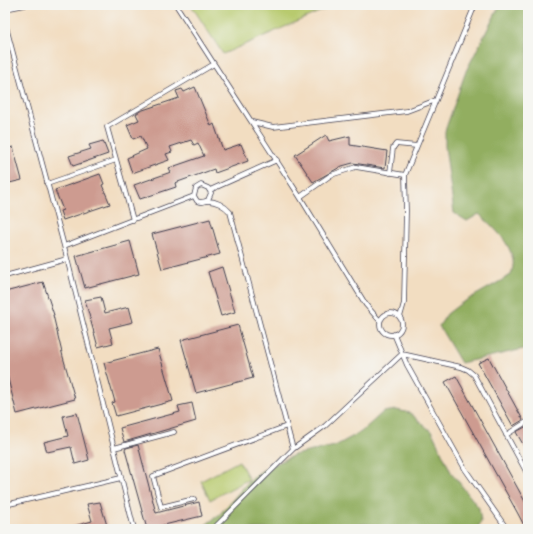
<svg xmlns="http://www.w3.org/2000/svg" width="533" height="534" font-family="'IM FELL French Canon',serif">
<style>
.green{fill:#b8ca6e;stroke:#6d7654}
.forest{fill:#92ae61;stroke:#5a684e}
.building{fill:#cd9b90}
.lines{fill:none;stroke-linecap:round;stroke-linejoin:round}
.lane-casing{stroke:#413e4f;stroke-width:5.5}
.lane{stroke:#fff;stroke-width:4}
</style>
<rect width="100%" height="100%" fill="#f6f6f2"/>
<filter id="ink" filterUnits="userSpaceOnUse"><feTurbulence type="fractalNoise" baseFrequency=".025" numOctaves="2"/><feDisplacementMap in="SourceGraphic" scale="8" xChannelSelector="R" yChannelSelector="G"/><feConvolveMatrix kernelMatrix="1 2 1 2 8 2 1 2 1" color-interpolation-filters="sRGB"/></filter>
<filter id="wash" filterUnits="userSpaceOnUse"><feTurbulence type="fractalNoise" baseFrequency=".012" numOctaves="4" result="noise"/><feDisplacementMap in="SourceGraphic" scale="16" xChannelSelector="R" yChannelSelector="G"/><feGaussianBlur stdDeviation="0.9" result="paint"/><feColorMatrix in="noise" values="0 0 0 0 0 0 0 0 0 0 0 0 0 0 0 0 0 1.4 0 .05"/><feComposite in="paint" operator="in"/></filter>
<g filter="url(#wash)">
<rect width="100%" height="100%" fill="#f2ddc1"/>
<path class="green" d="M 191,5 L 335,5 L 223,54 Z
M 239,461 L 249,479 L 210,500 L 201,481 Z"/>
<path class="forest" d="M 500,5 L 528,5 L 528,348 L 461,363 L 439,326 L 447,314 L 460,304 L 511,275 C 512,271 514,264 513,260 C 509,240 493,227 479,214 L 467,221 L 454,213 L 445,146 L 445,131 L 466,71 Z
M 397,410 L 410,413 L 432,432 L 451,472 L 479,508 L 481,522 L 477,529 L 387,529 L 365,524 L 351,526 L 347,529 L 200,529 L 220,514 L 249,481 L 261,471 L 294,455 L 335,446 L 361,432 L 383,412 Z"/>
<g id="blocks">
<path class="building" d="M 195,87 L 211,126 L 214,124 L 223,150 L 241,144 L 248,161 L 215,173 L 214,169 L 175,183 L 176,187 L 140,199 L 134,185 L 171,172 L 169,168 L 204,156 L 198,143 L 194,145 L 191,140 L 170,147 L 172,152 L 166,154 L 169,160 L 132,173 L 127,158 L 147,149 L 141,136 L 133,139 L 127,125 L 139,120 L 136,114 L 140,111 L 179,98 L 176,91 L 182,89 L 184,92 Z
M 326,135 L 329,141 L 350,136 L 350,145 L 387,151 L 385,168 L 353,163 L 342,166 L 313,182 L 295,155 Z
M 103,141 L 108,154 L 73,166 L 69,156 L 91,149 L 89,145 Z
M 13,147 L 22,180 L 5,184 L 5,149 Z
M 100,174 L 104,184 L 102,185 L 110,204 L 63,220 L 60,211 L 63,210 L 55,190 Z
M 210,219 L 220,254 L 162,269 L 152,234 Z
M 130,241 L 139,274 L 85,288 L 76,256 Z
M 222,267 L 235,312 L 221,316 L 208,272 Z
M 43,282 L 54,315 L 53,315 L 63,357 L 75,399 L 17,414 L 5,367 L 5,292 Z
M 101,297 L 105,313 L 129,307 L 133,322 L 109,328 L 113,343 L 98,347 L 85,300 Z
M 238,325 L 253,378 L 196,393 L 181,340 Z
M 158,349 L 173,401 L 116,416 L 112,403 L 115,402 L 104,363 Z
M 489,358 L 523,420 L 513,426 L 478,363 Z
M 456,376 L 528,507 L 528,529 L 526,529 L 517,512 L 445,382 Z
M 192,403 L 196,421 L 124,442 L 120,428 L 180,412 L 178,406 Z
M 77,413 L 89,460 L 75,464 L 71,447 L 47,452 L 44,442 L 68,436 L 63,416 Z
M 527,426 L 528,428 L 528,453 L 516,432 Z
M 138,445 L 156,513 L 199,502 L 202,516 L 147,529 L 125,450 L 126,448 Z
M 100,502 L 108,529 L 71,529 L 71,527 L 92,521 L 87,504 Z"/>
</g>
</g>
<g filter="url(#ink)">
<use href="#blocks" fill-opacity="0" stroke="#413e4f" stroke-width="1"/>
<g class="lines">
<g class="lane-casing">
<path id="lane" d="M 176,5 L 300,197 L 366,305 L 380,321
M 5,9 L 25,5
M 5,23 L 64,246 L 134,529
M 252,122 L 273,127 L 407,111 L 436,100 L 475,5
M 390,173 L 393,148 L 396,144 L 417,146
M 47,184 L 116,160
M 210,190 L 277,160
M 300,197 L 331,175 L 356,167 L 405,175
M 208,200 L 211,193 L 208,188 L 201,185 L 196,188 L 194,196 L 197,201 C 201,203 202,202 206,201 C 215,200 225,206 230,212 L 293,449 L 325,426 L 402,354 L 461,367 L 468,370 L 474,375 L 528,475
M 133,220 L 107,127 L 214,64
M 64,246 L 194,196
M 5,276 L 67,259
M380 324a11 11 0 1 1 22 0a11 11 0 1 1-22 0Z
M 400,317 L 404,303 L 406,211 L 405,175 L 436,100
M 394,334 L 407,365 L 465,469 L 507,529
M 506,435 L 528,421
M 114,448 L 174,432
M 194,499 L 161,507 L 153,476 L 287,426
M 5,505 L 121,478
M 213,529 L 293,449"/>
</g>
<use href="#lane" class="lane"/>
</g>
</g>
<rect width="533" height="534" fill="none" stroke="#f6f6f2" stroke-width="20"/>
</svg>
